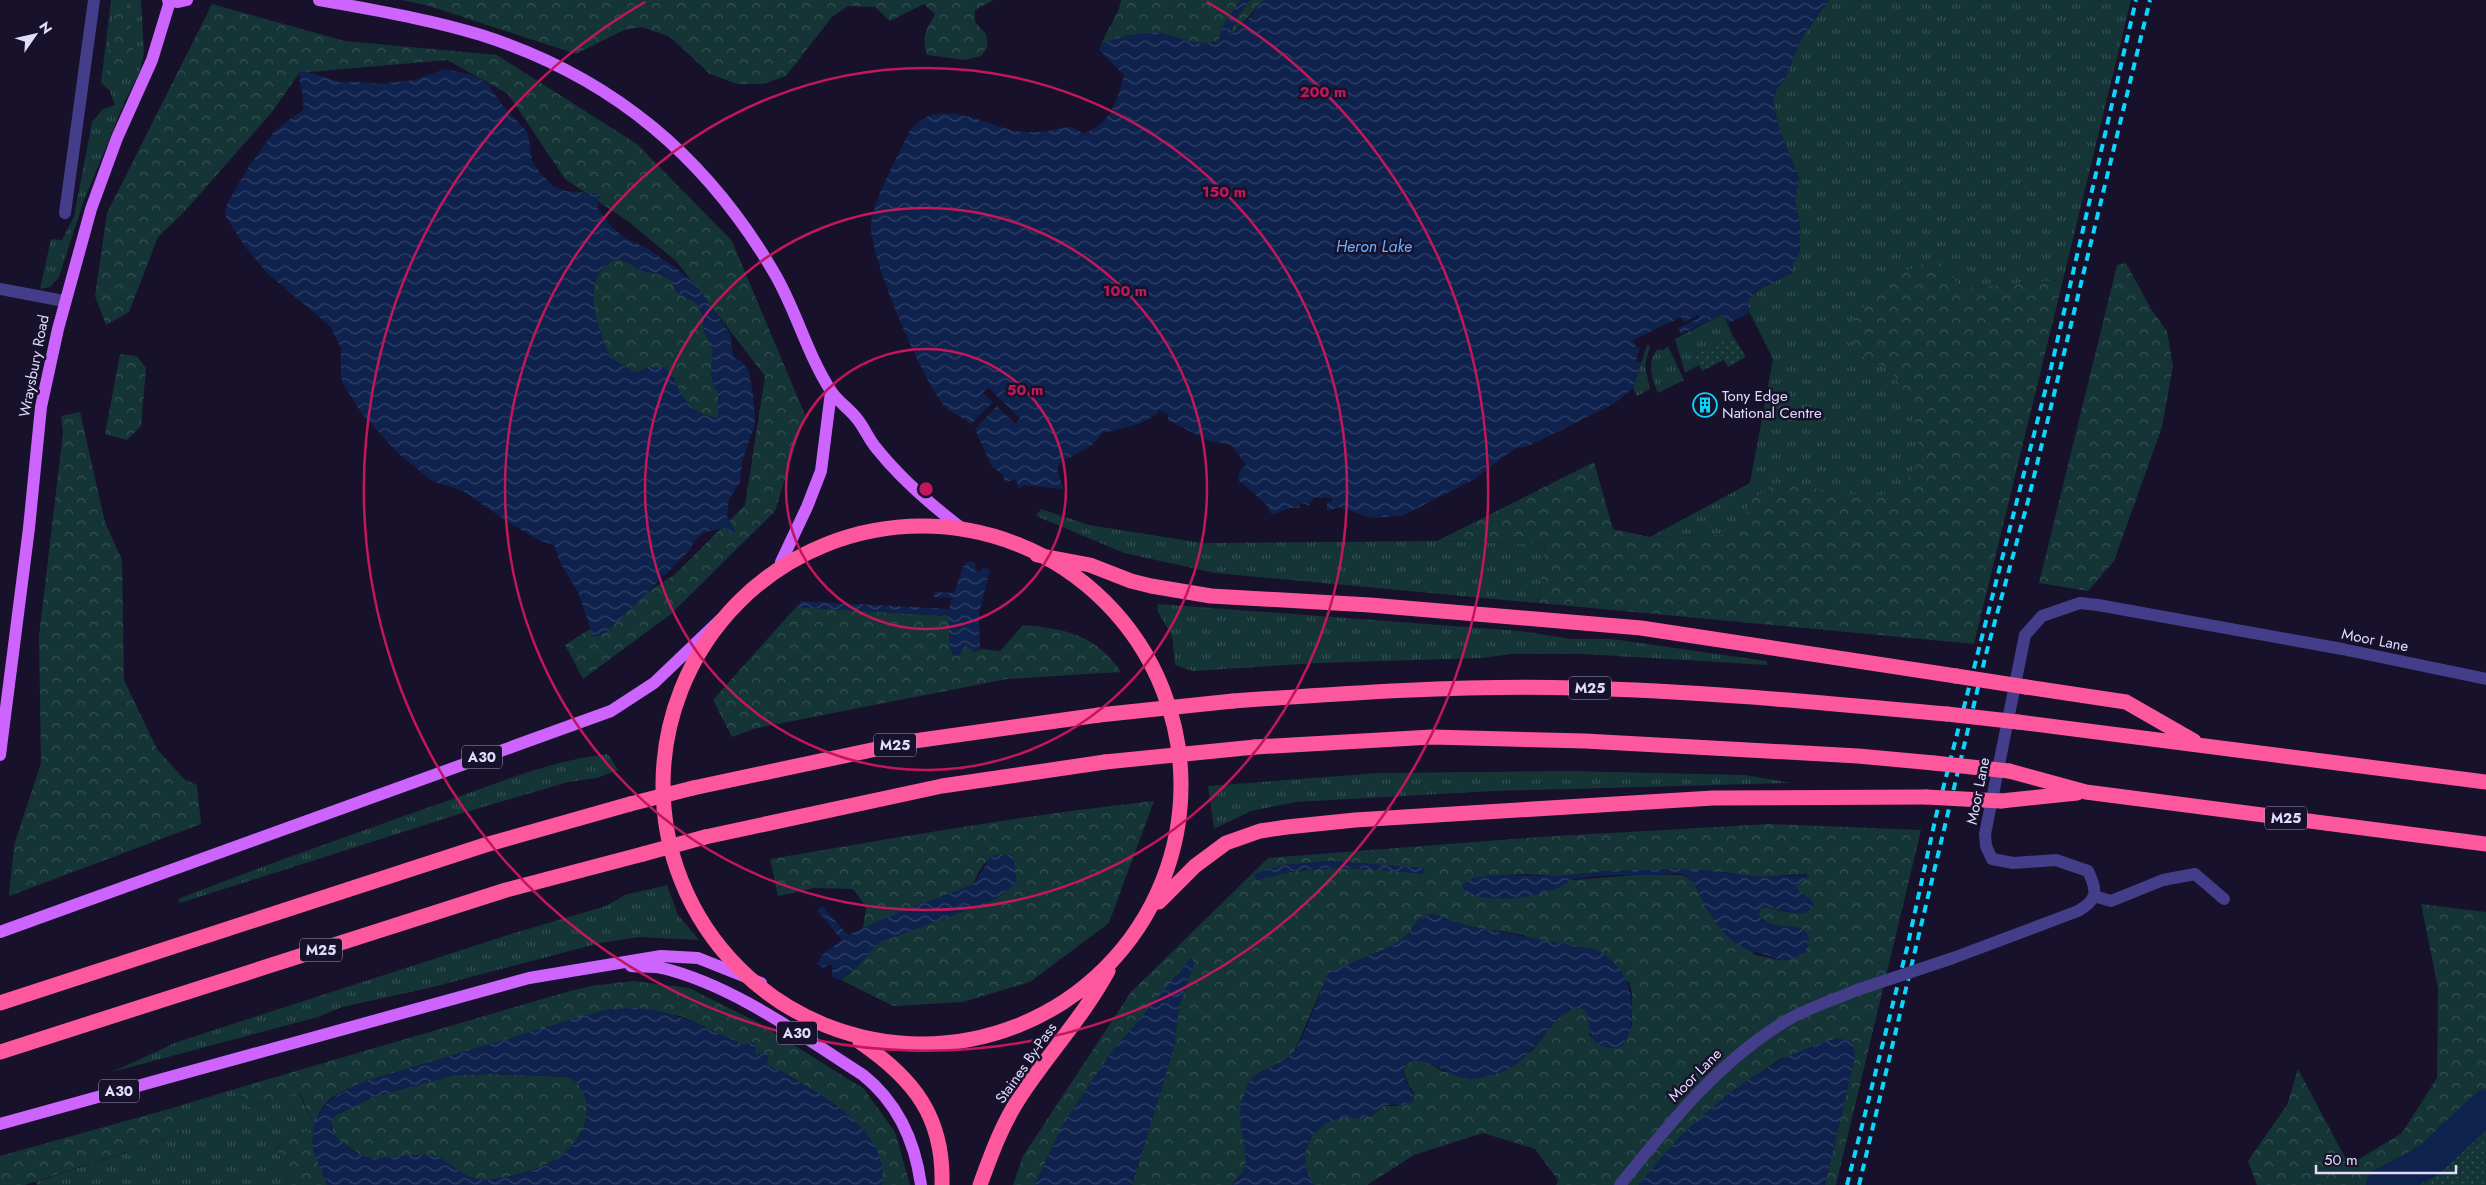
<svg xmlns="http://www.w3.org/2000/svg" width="2486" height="1185" font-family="Jost,sans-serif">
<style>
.grass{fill:url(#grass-tufts)}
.forest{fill:url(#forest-crowns);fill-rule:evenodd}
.park{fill:url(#park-dots)}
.water{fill:url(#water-waves);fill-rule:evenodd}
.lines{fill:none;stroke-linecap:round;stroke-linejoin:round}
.river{stroke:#0e224d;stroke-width:34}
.minor{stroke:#443d89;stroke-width:12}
.major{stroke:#cc64fd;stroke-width:12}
.highway{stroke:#fd589e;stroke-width:15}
.rail{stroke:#0bd6fb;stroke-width:4;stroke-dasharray:8 6;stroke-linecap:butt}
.minor-bridge{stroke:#443d89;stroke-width:12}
.highway-bridge{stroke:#fd589e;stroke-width:15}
.ring{fill:none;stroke:#c2185b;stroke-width:2.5}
.labels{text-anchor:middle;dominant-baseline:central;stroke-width:5;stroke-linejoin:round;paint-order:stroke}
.shield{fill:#17112b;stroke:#a49ebf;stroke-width:1}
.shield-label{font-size:14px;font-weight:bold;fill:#e1dbfe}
.street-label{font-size:15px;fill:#e1dbfe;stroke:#17112b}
.poi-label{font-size:15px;fill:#e1dbfe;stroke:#17112b;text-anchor:start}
.water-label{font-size:16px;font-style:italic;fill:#6bb2fd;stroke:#17112b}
.centre{fill:#c2185b;stroke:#17112b;stroke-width:2.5}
.ring-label{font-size:15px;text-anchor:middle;font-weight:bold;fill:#c2185b;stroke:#17112b;stroke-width:5;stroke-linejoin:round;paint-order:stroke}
</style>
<defs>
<pattern id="grass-tufts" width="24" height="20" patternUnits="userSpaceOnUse" patternTransform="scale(1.25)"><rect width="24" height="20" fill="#143435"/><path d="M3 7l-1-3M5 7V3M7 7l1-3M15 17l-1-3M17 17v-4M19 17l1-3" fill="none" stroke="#365153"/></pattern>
<pattern id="forest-crowns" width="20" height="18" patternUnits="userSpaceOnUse" patternTransform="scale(1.25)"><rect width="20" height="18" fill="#143435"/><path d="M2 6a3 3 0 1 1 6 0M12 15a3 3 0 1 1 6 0" fill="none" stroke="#365153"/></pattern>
<pattern id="park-dots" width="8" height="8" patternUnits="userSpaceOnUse" patternTransform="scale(1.25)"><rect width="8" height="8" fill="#143435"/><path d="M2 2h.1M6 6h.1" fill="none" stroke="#365153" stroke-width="1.8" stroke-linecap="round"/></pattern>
<pattern id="water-waves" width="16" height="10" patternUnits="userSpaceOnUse" patternTransform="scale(1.25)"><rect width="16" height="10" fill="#0e224d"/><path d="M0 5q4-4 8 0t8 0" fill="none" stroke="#314268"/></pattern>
</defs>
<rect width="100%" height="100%" fill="#17112b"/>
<path class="grass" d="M 111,0 L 141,0 L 144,52 L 140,71 L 125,101 L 83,203 L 59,277 L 50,287 L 40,289 L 51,239 L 62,240 L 74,216 L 92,122 L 103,109 L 115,105 L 110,91 L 101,83 Z
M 1829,0 L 2131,0 L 2063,280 L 1962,288 L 1851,350 L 1891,371 L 1910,400 L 1921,459 L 1897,495 L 1752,499 L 1738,534 L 1650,537 L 1750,483 L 1773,359 L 1750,313 L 1748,300 L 1760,289 L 1793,272 L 1791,266 L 1800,250 L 1800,226 L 1795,201 L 1799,178 L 1778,126 L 1773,100 L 1777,88 L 1785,79 L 1801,39 Z
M 1723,314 L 1733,336 L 1694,355 L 1699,365 L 1685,373 L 1675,339 Z
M 1647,345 L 1650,346 L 1645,366 L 1650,389 L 1637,396 L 1633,388 Z
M 1668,346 L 1684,380 L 1658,393 C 1652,380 1646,361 1658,349 L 1663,350 Z
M 1041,509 L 1089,525 L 1202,543 L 1437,541 L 1545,544 L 1538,603 L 1215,573 L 1124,553 L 1036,516 Z
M 1158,604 L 1520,631 L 1572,639 L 1612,639 L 1766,661 L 1768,665 L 1583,654 L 1511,654 L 1482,658 L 1319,663 L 1193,671 L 1175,665 L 1172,636 L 1157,610 Z
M 608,754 L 618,770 L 597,778 L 568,782 L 456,815 L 180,903 L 178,899 C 265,865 353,834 441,803 C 495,784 551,760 608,754 Z
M 1569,771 L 1745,775 L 1791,783 L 1493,791 L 1296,802 L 1251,811 L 1214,829 L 1208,786 L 1379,773 Z
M 667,885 L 678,915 L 699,940 L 639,937 L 600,943 L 429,988 L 342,1007 L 318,1017 L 112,1072 L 177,1042 L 505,936 L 606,906 L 625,895 Z
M 238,1088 L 248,1107 L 299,1092 L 314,1127 L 277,1148 L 290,1185 L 37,1185 L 36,1182 L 180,1134 L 172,1108 Z"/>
<path class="forest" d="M 115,0 L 128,0 L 134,61 L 119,73 L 106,76 Z
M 401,0 L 994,0 L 975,10 L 975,22 L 986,34 L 988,46 L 981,56 L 965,60 L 927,55 C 921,36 926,31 935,14 L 924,4 L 890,21 L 875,7 L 848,6 L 832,17 L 786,76 L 763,84 L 737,84 L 710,74 L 670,37 L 642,27 L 624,30 L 576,54 L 429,6 Z
M 1121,0 L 1241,0 L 1225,23 L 1218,41 L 1200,44 L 1157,32 L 1102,43 C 1108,26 1118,18 1121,0 Z
M 1250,0 L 1264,0 L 1228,38 L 1237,18 Z
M 212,4 L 345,41 L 497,55 L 637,144 L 732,241 L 805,415 L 775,511 L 671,614 L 583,679 L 565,645 L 674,575 L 745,505 L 765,376 L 676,261 L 629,222 L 565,179 L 508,94 L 447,60 L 299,73 L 273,111 L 185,211 L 158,237 L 129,312 L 106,325 L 95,296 L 107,213 Z
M 617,259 C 627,260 633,267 642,270 C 662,277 668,271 677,293 L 697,303 L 704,319 L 703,328 L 713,351 L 711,371 L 713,383 L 718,392 L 718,418 C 691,414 683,401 673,377 L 648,367 L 637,373 C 629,368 618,364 611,357 C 607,354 605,345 603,340 C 593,315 583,271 617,259 Z
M 1938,259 L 1962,288 L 2063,280 L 1974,644 L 1538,603 L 1545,544 L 1437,541 L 1594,462 L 1613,529 L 1650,537 L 1738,534 L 1752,499 L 1776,483 L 1862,495 L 1897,494 L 1921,459 L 1910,400 L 1891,371 L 1851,350 L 1853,318 L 1894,275 Z
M 2126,263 L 2151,309 L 2167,331 L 2173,366 L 2162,427 L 2114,561 L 2088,591 L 2039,583 L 2117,265 Z
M 120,354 L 137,356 L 146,368 L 141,426 L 127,440 L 105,434 Z
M 80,412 L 105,522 L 122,560 L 124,680 L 157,749 L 184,779 L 197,785 L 201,824 L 9,896 L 14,845 L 41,763 L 39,636 L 63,432 L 61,416 Z
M 796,607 L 950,616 L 949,641 L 963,647 L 967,646 L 974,652 L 982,649 L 1000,651 L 1023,625 C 1066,629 1095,634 1121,672 L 1007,679 L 757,728 L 732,737 L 713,700 Z
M 1154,801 L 1109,923 L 1030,982 L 963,1002 L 893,1006 L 841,980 L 857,967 L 877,943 L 996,899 L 1017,882 L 994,855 L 983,865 L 972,885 L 863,928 L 866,907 L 853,889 L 814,888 L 778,896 L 770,859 C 898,837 1025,815 1154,801 Z
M 1769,824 L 1921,830 L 1836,1185 L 1825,1185 L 1855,1056 L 1782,1058 L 1749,1080 L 1705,1116 L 1667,1152 L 1639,1185 L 1556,1185 L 1558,1180 L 1535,1149 L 1483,1133 L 1414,1155 L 1367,1185 L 1314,1185 L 1308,1176 L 1304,1157 L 1311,1136 L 1325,1123 L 1340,1118 L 1370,1117 L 1383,1106 L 1397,1106 L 1414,1094 C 1411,1087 1404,1078 1404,1071 C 1403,1067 1405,1067 1407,1064 C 1419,1053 1433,1066 1444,1072 L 1532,1051 L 1560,1015 L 1577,1007 L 1584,1008 L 1589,1014 L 1590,1036 L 1604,1046 L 1621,1047 L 1632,1025 L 1632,994 L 1629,982 L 1523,935 L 1468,926 L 1434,914 L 1421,917 L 1407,935 L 1394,945 L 1328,974 L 1294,1052 L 1280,1064 L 1260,1072 L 1240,1113 L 1247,1154 L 1246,1169 L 1232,1185 L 1132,1185 L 1174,1047 L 1179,1006 L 1193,966 L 1193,958 L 1110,1054 L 1061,1128 L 1035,1185 L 1013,1185 L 1023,1156 L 1131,992 L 1268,858 L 1539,837 ZM 1328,861 L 1423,868 L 1422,874 C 1363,868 1315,863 1257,880 L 1254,875 L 1285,865 ZM 1709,870 L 1759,877 L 1806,874 L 1808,877 L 1794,887 L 1812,901 L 1792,913 L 1765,907 L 1760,909 L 1758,913 C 1765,928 1790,927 1803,929 L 1780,960 L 1755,955 L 1704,903 L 1693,881 L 1683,875 L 1636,875 L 1574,880 L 1473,878 L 1522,874 L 1559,876 L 1608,871 Z
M 2421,904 L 2486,912 L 2486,1123 L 2438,1168 L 2406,1185 L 2257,1185 L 2248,1161 L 2287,1105 L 2298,1069 L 2349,1165 L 2402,1133 L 2437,1078 L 2438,988 Z
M 633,981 L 689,988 L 759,1023 L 864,1089 L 895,1132 L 910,1185 L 882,1185 L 881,1165 L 840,1109 L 790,1076 L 766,1065 L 763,1052 L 756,1055 L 744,1045 L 681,1016 L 610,1009 L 366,1081 C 354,1087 338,1091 328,1101 C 305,1122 319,1159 327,1185 L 290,1185 L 277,1148 L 314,1127 L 300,1092 L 247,1107 L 238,1088 L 570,991 L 591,986 Z
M 492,1074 L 569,1077 C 581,1083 587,1096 587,1109 C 586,1149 546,1169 511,1176 C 500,1178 488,1181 477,1179 C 459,1176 445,1157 430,1155 C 411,1153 382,1161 365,1157 C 361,1156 356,1151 352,1149 C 337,1140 330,1135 332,1117 L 373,1097 L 454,1075 Z
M 172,1108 L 180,1134 L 25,1185 L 0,1185 L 0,1156 Z"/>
<path class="park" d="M 1733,336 L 1746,357 L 1728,367 L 1724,360 L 1702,371 L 1694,355 Z
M 2486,1123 L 2486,1185 L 2406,1185 L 2438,1168 Z"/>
<path class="water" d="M 1241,0 L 1250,0 L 1237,18 L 1229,36 L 1250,17 L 1264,0 L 1829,0 L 1801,39 L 1785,79 L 1777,88 L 1773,100 L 1778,126 L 1799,178 L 1795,201 L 1800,226 L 1800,250 L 1792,266 L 1794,272 L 1760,289 L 1748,300 L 1750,313 L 1728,323 L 1723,314 L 1681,334 L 1678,328 L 1699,318 L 1698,315 L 1684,322 L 1681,317 L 1633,340 L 1636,347 L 1629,351 L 1640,346 L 1636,361 L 1641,362 L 1633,388 L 1615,403 L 1529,446 L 1516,448 L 1473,480 L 1402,516 L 1372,518 L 1339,507 L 1327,511 L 1327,502 L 1332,502 L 1332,498 L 1314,498 L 1306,509 L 1308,505 L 1301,503 L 1299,508 L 1290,508 L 1272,515 L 1266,504 L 1238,480 L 1240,470 L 1246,465 L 1231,445 L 1210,441 L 1167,420 L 1169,415 L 1159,410 L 1156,415 L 1139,424 L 1103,433 L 1092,445 L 1060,463 L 1057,470 L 1064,489 L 1025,485 L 1019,489 L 1016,480 L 1005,482 L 1003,475 L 992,467 L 975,429 L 997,406 L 1015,424 L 1020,419 L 988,387 L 983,393 L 993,402 L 971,424 C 961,415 949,414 941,402 C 920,372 870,260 871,225 C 872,202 899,154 909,132 C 935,94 983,124 1016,131 C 1024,132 1039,133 1047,131 C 1065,128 1066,123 1083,133 C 1110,126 1118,99 1124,75 L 1099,50 L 1102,43 L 1129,35 L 1157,32 L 1200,44 L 1218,41 L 1225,23 Z
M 445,69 L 476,76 L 489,85 L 500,102 L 528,133 L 532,161 L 540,173 L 553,186 L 565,191 L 600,194 L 597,207 L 612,227 L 626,239 L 645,247 L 679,270 L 699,289 L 731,335 L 731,345 L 734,358 L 741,361 L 749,371 L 754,401 L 755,424 L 742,462 L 740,482 L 729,499 L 727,516 L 735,531 L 732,534 L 727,528 C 709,531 697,531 690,550 L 608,631 L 599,636 L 593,636 L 578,592 L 561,564 L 554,545 L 541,541 L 509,523 L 463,491 L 432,481 L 400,455 L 362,414 L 344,385 L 341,378 L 341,348 L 330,326 L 268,274 L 245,247 L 226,217 L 225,209 L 229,200 L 250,165 L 275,130 L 303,110 C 305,98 299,85 299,72 L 305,71 L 339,82 L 363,82 L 377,84 L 414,80 ZM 617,259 C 628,260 633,267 642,270 C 662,277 668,271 677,293 L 697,303 L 704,319 L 703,327 L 713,351 L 711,371 L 713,383 L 718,392 L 718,418 C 683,414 684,390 665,368 L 648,367 L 637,373 C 629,368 618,364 611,357 C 606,354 605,345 603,340 C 593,315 583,270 617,259 Z
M 969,561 L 976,563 L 975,571 L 979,572 L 984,567 L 990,570 L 979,613 L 980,649 L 974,652 L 967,646 L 963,647 L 960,655 L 953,656 L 949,641 L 949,616 L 796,607 L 801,601 L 949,609 L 952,598 L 934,597 L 935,592 L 954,593 L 963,567 Z
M 994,855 L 1013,855 L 1017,882 L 996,899 L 878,943 L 857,967 L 840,980 L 831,977 L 833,967 L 831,964 L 823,968 L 817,964 L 822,955 L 842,940 L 817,910 L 822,906 L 848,935 L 892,915 L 972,885 C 982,875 983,865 994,855 Z
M 1329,861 L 1424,868 L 1423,874 C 1362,868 1316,862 1256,880 L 1254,874 L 1285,865 Z
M 1666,869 L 1709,870 L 1759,877 L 1810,875 L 1795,887 L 1812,901 L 1814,905 C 1803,925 1775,902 1760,909 L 1758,913 C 1765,930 1789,923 1802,929 C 1812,933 1810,948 1803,954 C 1799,957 1790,960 1785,960 C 1777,960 1771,956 1763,954 C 1735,950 1716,927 1703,902 C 1698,892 1696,880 1685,875 C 1677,872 1663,875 1654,875 C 1629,875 1600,874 1575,879 C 1568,881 1562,887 1555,889 C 1528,899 1488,904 1463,890 L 1462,885 L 1473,878 L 1492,875 L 1559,876 L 1608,871 Z
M 1434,914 L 1468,926 L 1597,950 C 1621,964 1632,983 1632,1011 C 1632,1026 1631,1035 1621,1047 C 1575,1054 1599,1009 1579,1008 C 1556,1006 1532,1065 1499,1073 C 1490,1075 1478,1079 1468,1079 C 1453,1079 1411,1045 1404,1069 C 1401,1078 1414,1091 1414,1101 C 1403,1107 1395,1103 1384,1106 C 1378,1107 1375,1115 1369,1117 C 1359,1121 1348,1116 1338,1119 C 1307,1127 1296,1159 1314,1185 L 1232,1185 C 1258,1164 1239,1140 1240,1114 C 1240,1105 1245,1092 1248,1084 C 1253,1072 1280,1065 1292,1054 C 1301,1045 1322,989 1328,973 L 1394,945 L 1407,935 L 1422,917 Z
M 1191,958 L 1193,958 L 1193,966 L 1179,1006 L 1174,1047 L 1132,1185 L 1035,1185 L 1061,1128 L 1110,1054 Z
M 637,1008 C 676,1011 708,1029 744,1045 L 748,1042 L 754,1042 L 756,1055 L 763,1052 L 768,1055 L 767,1065 C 800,1081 852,1109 872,1141 C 880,1152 884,1171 882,1185 L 327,1185 C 323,1172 316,1161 313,1148 C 312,1143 313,1138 313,1133 C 316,1102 341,1092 366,1081 L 570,1020 L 610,1009 ZM 492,1074 L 569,1077 C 581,1083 587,1096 587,1109 C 586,1149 546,1169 511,1176 C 500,1178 488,1181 477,1179 C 459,1176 445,1156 430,1155 C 411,1153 382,1161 365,1157 C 361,1156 356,1151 352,1149 C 338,1140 329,1135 333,1117 L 373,1097 L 454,1075 Z
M 1837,1038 L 1853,1042 L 1855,1056 L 1825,1185 L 1639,1185 C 1688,1120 1758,1060 1837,1038 Z"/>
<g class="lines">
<path class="river" d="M 2383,1185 L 2428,1161 L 2486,1107"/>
<path class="minor" d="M 65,213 L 94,0
M 0,289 L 64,301
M 2094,896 L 2111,901 L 2163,880 L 2195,874 L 2224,899
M 1953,958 L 2078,911 C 2099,899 2097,890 2088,871 L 2056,860 L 2013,863 L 1992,859 L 1986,846 L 1985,834 L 2025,635 L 2042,616 L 2080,603 L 2098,605 L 2342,649 L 2486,679
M 1620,1185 C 1669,1124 1721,1058 1791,1018 C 1811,1007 1836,999 1857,990"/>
<path class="major" d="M 168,0 L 178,2 L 187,0
M 319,0 C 373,10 429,19 481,35 C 613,77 708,158 776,276 C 797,313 808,356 831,391 C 838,402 850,409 858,420 C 865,429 869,440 877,449 C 901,479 930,504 960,527
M 781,562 L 807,507 L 821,471 L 831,392
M 0,755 L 29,528 L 41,407 L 58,329 L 91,209 L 117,138 L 152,60 L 170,1
M 0,932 L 611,711 L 654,683 L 721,619
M 631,966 C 641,967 652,966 662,968 C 733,985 802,1036 863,1075 C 898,1103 915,1141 921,1185
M 0,1124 L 529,978 L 661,956 L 698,958 L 761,983"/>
<path class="highway" d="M663 785a259 259 0 1 1 518 0a259 259 0 1 1-518 0Z
M 1037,555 L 1090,565 L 1131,581 L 1151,586 L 1211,596 L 1370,605 L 1641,628 L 1956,676
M 2026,687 L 2126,702 L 2194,741
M 1233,701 C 1347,693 1462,685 1577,688 C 1701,691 1824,703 1947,714
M 2018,722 L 2486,782
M 1255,747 L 1432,737 L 1585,741 L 1858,756 L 1934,763
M 2009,771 L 2086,792 L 2486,844
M 693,788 L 914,741 L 1099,715
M 2001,801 L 2077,793
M 705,837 L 942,786 L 1105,762
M 1159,902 L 1195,866 L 1226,843 L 1260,831 L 1287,827 L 1355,820 L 1713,798 L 1926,797
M 0,1003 L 485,845 L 630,804
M 860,1042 C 914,1079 944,1117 942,1185
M 0,1052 L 506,890 L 643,854
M 980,1185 C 991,1155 1002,1124 1020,1097 C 1048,1054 1083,1017 1108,971"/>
<path class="rail" d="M 1847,1185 L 1907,948 L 1936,816 L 2051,368 L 2136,0
M 1859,1185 L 1986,654 L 2028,501 L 2150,0"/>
<path class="minor-bridge" d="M 1857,990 L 1953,958"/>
<path class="highway-bridge" d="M 1956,676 L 2026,687
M 1947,714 L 2018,722
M 1099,715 L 1233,701
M 1105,762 L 1255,747
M 1934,763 L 2009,771
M 1926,797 L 2001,801
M 630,804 L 693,788
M 643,854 L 705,837"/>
</g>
<g class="ring">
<circle cx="926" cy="489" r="140"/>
<circle cx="926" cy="489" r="281"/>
<circle cx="926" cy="489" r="421"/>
<path d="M1207 2A562 562 0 1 1 645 2"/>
</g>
<defs>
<g id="building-ring" transform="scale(1.25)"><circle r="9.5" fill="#17112b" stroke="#0bd6fb" stroke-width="1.5"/><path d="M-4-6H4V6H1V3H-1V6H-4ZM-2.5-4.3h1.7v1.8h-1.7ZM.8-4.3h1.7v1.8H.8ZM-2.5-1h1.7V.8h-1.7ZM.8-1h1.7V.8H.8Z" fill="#0bd6fb"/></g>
</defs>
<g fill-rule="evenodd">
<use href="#building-ring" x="1705" y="405"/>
</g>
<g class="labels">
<g class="shield">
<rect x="1569" y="676.5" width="42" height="23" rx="4"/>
<rect x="874" y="733.5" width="42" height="23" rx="4"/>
<rect x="462" y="745.5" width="40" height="23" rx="4"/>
<rect x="2265" y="806.5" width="42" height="23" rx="4"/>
<rect x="300" y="938.5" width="42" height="23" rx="4"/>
<rect x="777" y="1021.5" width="40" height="23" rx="4"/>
<rect x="99" y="1079.5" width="40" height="23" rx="4"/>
</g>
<g class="shield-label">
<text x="1590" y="688">M25</text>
<text x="895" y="745">M25</text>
<text x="482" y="757">A30</text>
<text x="2286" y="818">M25</text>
<text x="321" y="950">M25</text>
<text x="797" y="1033">A30</text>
<text x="119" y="1091">A30</text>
</g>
<g class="street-label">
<text transform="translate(34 366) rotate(-79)">Wraysbury Road</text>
<text transform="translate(2375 640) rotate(11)">Moor Lane</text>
<text transform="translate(1978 791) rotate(-79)">Moor Lane</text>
<text transform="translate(1026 1063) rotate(-55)">Staines By-Pass</text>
<text transform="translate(1695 1075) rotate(-45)">Moor Lane</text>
</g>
<g class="poi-label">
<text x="1722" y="396">Tony Edge<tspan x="1722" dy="17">National Centre</tspan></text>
</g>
<g class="water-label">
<text x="1374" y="246">Heron Lake</text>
</g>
</g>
<circle cx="926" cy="489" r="8" class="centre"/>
<g class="ring-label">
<text x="1323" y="97">200 m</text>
<text x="1224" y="197">150 m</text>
<text x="1125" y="296">100 m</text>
<text x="1025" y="395">50 m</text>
</g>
<g transform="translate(35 35) rotate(56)" stroke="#17112b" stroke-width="4" paint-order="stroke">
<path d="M0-4L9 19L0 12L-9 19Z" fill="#e1dbfe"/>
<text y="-8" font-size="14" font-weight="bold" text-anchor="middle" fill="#e1dbfe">N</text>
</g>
<path d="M2316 1165v8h140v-8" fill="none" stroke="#e1dbfe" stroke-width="2.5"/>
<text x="2324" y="1165" font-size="15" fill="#e1dbfe" stroke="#17112b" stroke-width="4" paint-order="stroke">50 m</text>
</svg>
